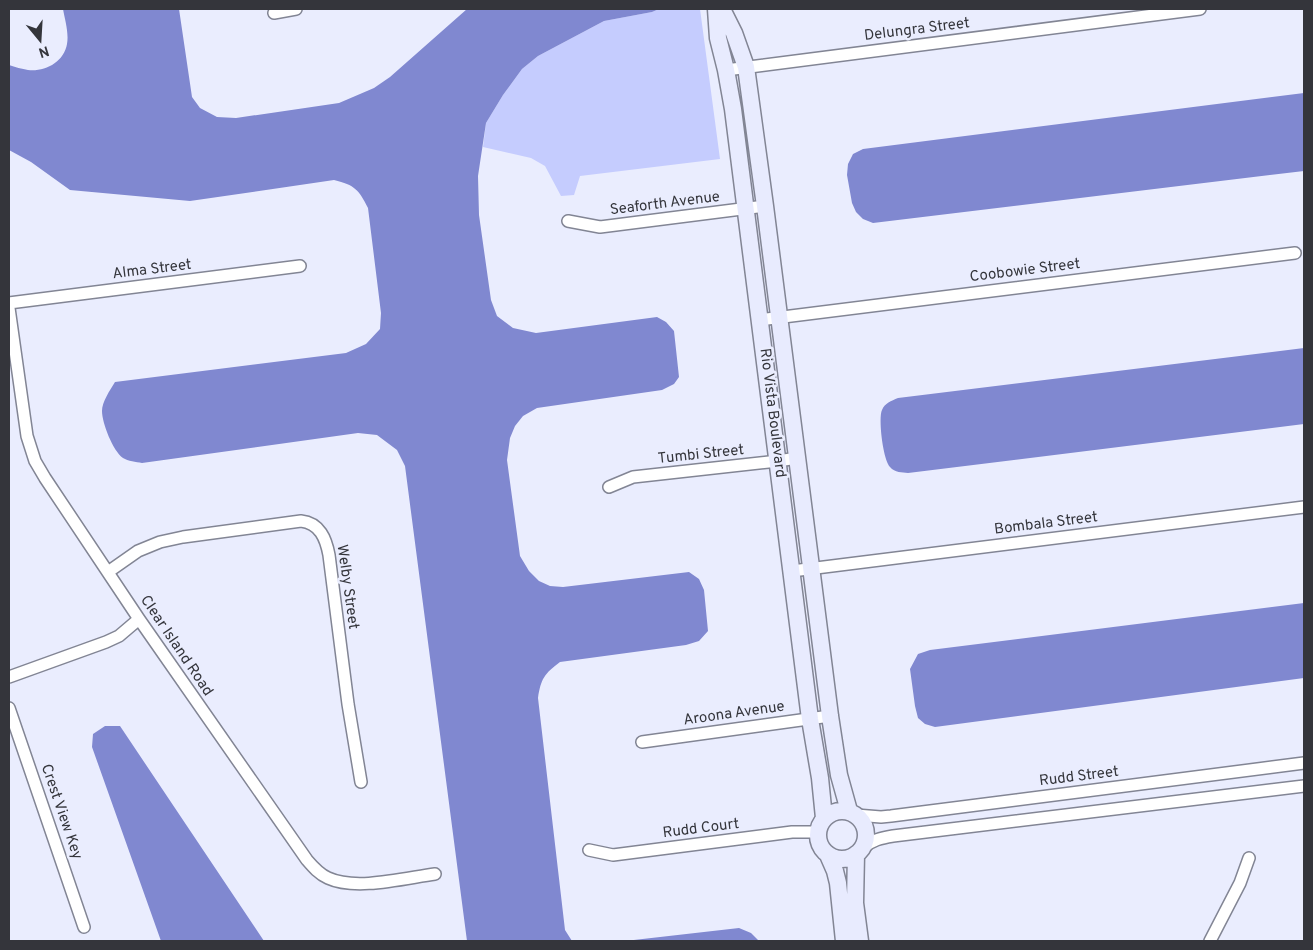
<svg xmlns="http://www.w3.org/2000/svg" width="1313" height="950" font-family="Overpass,sans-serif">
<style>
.green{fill:#c5ccfe}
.water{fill:#8088d0}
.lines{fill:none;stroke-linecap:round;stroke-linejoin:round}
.street-casing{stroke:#828594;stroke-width:14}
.secondary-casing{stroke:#828594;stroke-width:19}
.street{stroke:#fff;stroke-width:11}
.secondary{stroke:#e8ebfe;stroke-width:16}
.labels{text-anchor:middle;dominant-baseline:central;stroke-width:5;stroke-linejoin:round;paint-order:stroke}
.street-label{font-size:15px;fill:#34353b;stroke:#eaedfe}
</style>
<rect width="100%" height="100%" fill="#eaedfe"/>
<path class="green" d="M 659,9 L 700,9 L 720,159 L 580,176 L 574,195 L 561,196 L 545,166 L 531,158 L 483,147 L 486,123 L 503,95 L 522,69 L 538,56 L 604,21 L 652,12 Z"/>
<path class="water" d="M 63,9 L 179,9 L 192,97 L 200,108 L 217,117 L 236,118 L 339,103 L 374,88 L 390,77 L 467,9 L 659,9 L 652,12 L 604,21 L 538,56 L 522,69 L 503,95 L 486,123 L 478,176 L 479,215 L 491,300 L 497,316 L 513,328 L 536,333 L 657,317 L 666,322 L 674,331 L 679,377 L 674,384 L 662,390 L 537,408 L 523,416 L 515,426 L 510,438 L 507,460 L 520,556 L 529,571 L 539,581 L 550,586 L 563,587 L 689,572 L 699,579 L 704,590 L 708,631 L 699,641 L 686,645 L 560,662 C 544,674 541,679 538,698 L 565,930 L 572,941 L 467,941 L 405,466 L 397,450 L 377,435 L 358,433 L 142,463 C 136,462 128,461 123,458 C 113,451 102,423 102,411 C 102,402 110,390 115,382 L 346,353 L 366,344 L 380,329 L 381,313 L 368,208 C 359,190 355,185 334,180 L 190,201 L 70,190 L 31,162 L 9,150 L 9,65 C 15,67 22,69 28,70 C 45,72 64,62 67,44 C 69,33 65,20 63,9 Z
M 1304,93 L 1304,171 L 873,223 L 863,219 L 856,212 L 852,203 L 847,175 L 848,164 L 853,154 L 863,149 Z
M 1304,348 L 1304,424 L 908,473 C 902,472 895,473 890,467 C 883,460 878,418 882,410 C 885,403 891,401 898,398 Z
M 1304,603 L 1304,678 L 935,727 L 925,724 L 918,718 L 915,706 L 910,669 L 918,654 L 930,650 Z
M 105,726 L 120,726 L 264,941 L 161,941 L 92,747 L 93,734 Z
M 739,928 L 751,933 L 759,941 L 625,941 Z"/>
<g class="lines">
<g class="street-casing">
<path id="street" d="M 274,13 L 296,9
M 726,70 L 1200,9
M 568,221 L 600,227 L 765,206
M 9,303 L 300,266
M 9,308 L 27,436 L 35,461 L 45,478 L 139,619 L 307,860 C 313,867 319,874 328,878 C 356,891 405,878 435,874
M 759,320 L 1295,253
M 609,487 L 633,477 L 778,461 L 797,458
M 792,571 L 1304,507
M 108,572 L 138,551 L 160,542 L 183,537 L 301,521 C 320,523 326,539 329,555 L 348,704 L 361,782
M 9,677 L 106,642 L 119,636 L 139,619
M 9,708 L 84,927
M 642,742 L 830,716
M 856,815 L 881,817 L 891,816 L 1304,763
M 863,848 C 872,840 881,838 893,836 L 1304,786
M 589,850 L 613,855 L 792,832 L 817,832
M 1210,941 L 1240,883 L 1249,858"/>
</g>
<g class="secondary-casing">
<path id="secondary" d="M 716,9 L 718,38 L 726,70 L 733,109 L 810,719 L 820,778 L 824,818
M 722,9 L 734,33 L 746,67 L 765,206 L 830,716 L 839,775 L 849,811
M818 835a24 24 0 1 1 48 0a24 24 0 1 1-48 0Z
M 856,854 L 855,903 L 860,941
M 828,855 L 835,871 L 838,883 L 844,941"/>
</g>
<use href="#street" class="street"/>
<use href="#secondary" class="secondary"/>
</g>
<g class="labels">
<g class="street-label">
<text transform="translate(917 30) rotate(-7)">Delungra Street</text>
<text transform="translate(665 204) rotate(-7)">Seaforth Avenue</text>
<text transform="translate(152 270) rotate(-7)">Alma Street</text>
<text transform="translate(1025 271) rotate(-7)">Coobowie Street</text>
<text transform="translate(772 413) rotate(83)">Rio Vista Boulevard</text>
<text transform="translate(701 455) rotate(-6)">Tumbi Street</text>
<text transform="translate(1046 524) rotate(-7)">Bombala Street</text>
<text transform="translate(347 587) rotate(82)">Welby Street</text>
<text transform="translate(176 646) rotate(56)">Clear Island Road</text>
<text transform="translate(734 714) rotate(-8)">Aroona Avenue</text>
<text transform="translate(1079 777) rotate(-7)">Rudd Street</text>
<text transform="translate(61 812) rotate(71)">Crest View Key</text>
<text transform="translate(701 829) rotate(-7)">Rudd Court</text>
</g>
</g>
<rect width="1313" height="950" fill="none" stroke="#34353b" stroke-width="20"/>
<g transform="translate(40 40) rotate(162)" stroke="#eaedfe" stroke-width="4" paint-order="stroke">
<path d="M0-4L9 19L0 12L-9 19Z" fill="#34353b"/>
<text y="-8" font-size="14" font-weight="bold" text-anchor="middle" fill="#34353b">N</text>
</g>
</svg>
